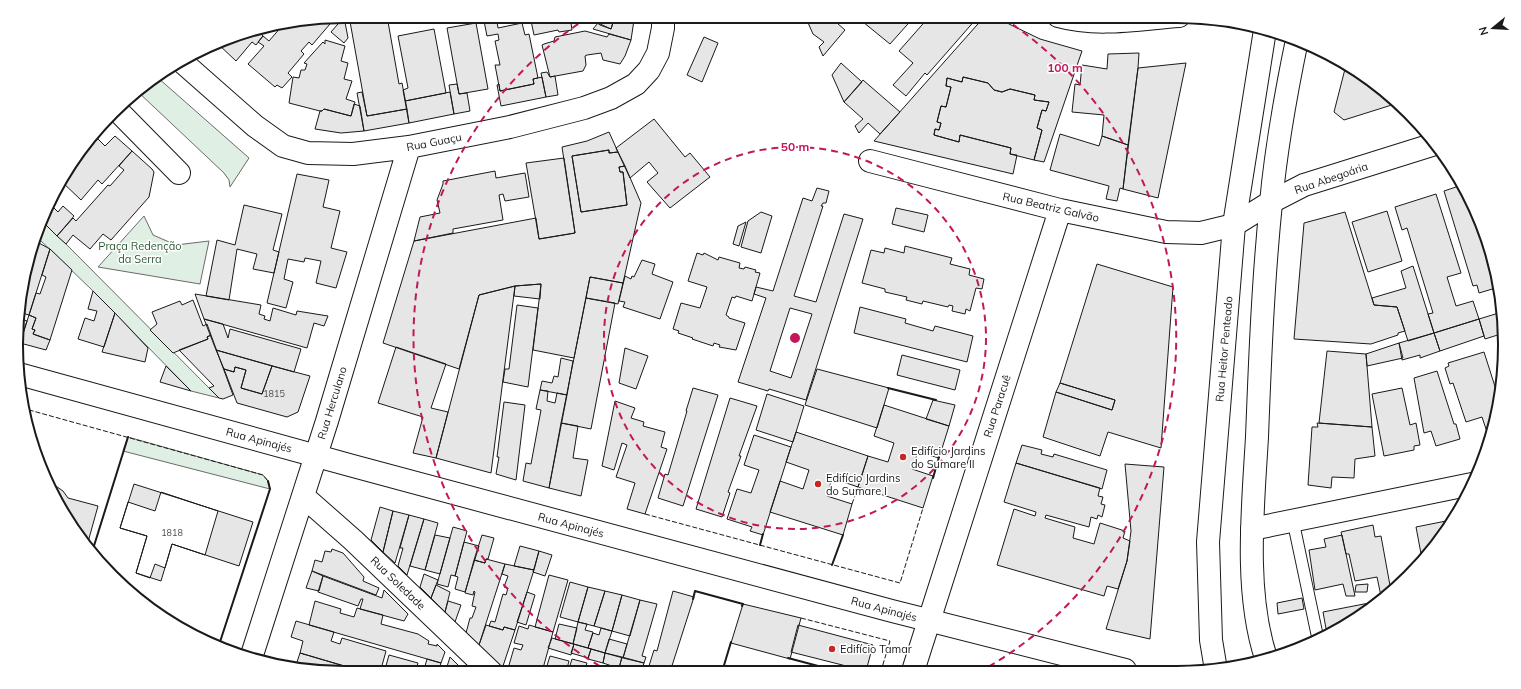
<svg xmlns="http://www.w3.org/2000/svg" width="1521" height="689" font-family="Mulish,sans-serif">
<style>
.green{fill:#e0efe3;stroke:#6a6a6a}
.building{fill:#e6e6e6;stroke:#1a1a1a;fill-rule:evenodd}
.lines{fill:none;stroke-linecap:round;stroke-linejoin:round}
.service-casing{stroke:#1a1a1a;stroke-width:13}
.minor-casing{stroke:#1a1a1a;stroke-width:24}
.tertiary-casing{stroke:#1a1a1a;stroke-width:24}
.primary-casing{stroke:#1a1a1a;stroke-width:24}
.service{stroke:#fff;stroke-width:11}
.minor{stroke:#fff;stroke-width:22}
.tertiary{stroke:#fff;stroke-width:22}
.primary{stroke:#fff;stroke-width:22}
.fence{stroke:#1a1a1a;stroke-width:1;stroke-dasharray:5 2;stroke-linecap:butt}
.wall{stroke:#1a1a1a;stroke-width:2}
.ring{fill:none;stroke:#c2185b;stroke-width:2;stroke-dasharray:7 5}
.poi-dot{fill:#c62828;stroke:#fff;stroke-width:1.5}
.labels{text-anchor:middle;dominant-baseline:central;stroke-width:3;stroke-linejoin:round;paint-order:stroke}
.number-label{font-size:9px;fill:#4d4d4d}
.street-label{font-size:11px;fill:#1a1a1a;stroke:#fff}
.park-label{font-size:11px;fill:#2b5a34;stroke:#fff}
.poi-label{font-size:11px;fill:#1a1a1a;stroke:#fff;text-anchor:start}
.rim{fill:none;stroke:#1a1a1a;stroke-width:2}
.centre{fill:#c2185b;stroke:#fff;stroke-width:2}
.ring-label{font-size:12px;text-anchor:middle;font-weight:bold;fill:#c2185b;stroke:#fff;stroke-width:3;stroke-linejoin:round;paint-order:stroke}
</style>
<rect width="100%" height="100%" fill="#fff"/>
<path class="green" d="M 157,77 L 249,158 L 230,187 L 229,180 L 224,173 L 137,91 Z
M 144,216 L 153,235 L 176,245 L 209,241 L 200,284 L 98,267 Z
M 44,223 L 66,244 L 219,398 L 191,391 L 93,291 L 38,238 Z
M 128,437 L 263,475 L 268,481 L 270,489 L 123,451 Z"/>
<path class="building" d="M 349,16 L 387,16 L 399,84 L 402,83 L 407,109 L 367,116 Z
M 483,16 L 496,16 L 498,28 L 522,23 L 525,35 L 529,34 L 538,78 L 533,79 L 534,84 L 500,91 L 495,65 L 500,65 L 495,41 L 499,40 L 498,34 L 487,36 Z
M 530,16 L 545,16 L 571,23 L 572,30 L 559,32 L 558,30 L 534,35 Z
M 589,16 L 615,16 L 611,29 L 600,25 Z
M 615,16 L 622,16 L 634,20 L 631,40 L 593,29 L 598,23 L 611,29 Z
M 805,16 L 829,16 L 845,30 L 823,56 L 819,47 L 824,42 L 813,34 Z
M 868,16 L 915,16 L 890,44 L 863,22 Z
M 928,16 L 975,16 L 977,18 L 927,75 L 925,73 L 906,96 L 893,85 L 913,63 L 899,51 L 929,17 Z
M 985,16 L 997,16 L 1009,24 L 1040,39 L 1082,51 L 1044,162 L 1034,160 L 1042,130 L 1037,128 L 1042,110 L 1046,111 L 1049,102 L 1034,100 L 1035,95 L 1010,89 L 1002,92 L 994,90 L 988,83 L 963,77 L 962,82 L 947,78 L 946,86 L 951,87 L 946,107 L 941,106 L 937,122 L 941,123 L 939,130 L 935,129 L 934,135 L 959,142 L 960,135 L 1011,148 L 1010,154 L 1017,155 L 1013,174 L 874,141 Z
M 344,17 L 348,38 L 344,43 L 331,32 Z
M 325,19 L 330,24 L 312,45 L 309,42 L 301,51 L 304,54 L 288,73 L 292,77 L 282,88 L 277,85 L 275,87 L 248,64 L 264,46 L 258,42 L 263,36 L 269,41 L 282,26 Z
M 476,23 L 488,89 L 459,94 L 447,28 Z
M 263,29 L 260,33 L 263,36 L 256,45 L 252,42 L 236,61 L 217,43 L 239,34 Z
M 434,29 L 446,93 L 405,101 L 403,90 L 408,88 L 398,36 Z
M 585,31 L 607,37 L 609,34 L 631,40 L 625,56 L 620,64 L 603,60 L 601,53 L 587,55 L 585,56 L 586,65 L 583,71 L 550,77 L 542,45 L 544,44 L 554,41 L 555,37 Z
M 704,37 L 718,43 L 702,82 L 687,75 Z
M 325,40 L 345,46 L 341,61 L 348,63 L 344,79 L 352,81 L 346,99 L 355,102 L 351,116 L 324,109 L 322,111 L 320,111 L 289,103 L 293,77 L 299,78 L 301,70 L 305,70 L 307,64 L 304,63 L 323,42 L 325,44 Z
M 1139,53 L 1138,68 L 1128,145 L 1102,136 L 1104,115 L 1072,112 L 1075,84 L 1080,85 L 1082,65 L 1107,69 L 1108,54 Z
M 841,63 L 862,82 L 844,102 L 832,75 Z
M 1186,63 L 1158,198 L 1123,189 L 1138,68 Z
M 1346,65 L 1359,71 L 1398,103 L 1344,120 L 1334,112 Z
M 547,72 L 550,77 L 555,76 L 558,95 L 546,97 L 541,73 Z
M 542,77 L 546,97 L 501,106 L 497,85 L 499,84 L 500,91 L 534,84 L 533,79 Z
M 963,77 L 988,83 L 994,90 L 1002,92 L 1010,89 L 1035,95 L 1034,100 L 1049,102 L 1046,111 L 1042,110 L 1037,128 L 1042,130 L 1034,160 L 1010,154 L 1011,148 L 960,135 L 959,142 L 934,135 L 935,129 L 939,130 L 941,123 L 937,122 L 941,106 L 946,107 L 951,87 L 946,86 L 947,78 L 962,82 Z
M 863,80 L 900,112 L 880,134 L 868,123 L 859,133 L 855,126 L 863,119 L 844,102 Z
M 457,84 L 459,94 L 467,93 L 470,111 L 454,114 L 449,85 Z
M 362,92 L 367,116 L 407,109 L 409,123 L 364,131 L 357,93 Z
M 450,92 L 454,114 L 409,123 L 405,101 Z
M 354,104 L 360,106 L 364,131 L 341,133 L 315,129 L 320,111 L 322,111 L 324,109 L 351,116 Z
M 654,119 L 685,157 L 690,153 L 710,177 L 670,208 L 647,182 L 658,173 L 649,162 L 630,178 L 616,148 Z
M 609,132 L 618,152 L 609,153 L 609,150 L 572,156 L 581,212 L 627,205 L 623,172 L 620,172 L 619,167 L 625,166 L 641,203 L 623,283 L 590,277 L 574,358 L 533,350 L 541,284 L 515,286 L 479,295 L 459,369 L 383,343 L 414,241 L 536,218 L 539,239 L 575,233 L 562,147 L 587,141 Z
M 1060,134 L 1099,146 L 1102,136 L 1128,145 L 1123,189 L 1120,188 L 1117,201 L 1106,199 L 1109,186 L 1050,170 Z
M 115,136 L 132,151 L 102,184 L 98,180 L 81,200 L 60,180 L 96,137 L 105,146 Z
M 609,150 L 609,153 L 618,152 L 625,166 L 619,167 L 620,172 L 623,172 L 627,205 L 581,212 L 572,156 Z
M 132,151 L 152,169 L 154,172 L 149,197 L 111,240 L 103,234 L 90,249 L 73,235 L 66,244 L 57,236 L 73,218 L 76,221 L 108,185 L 110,186 L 124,170 L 119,166 Z
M 564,158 L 575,233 L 539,239 L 526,163 Z
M 495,171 L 496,178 L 525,173 L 529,197 L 505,201 L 503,194 L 499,195 L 503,220 L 453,229 L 453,233 L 414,241 L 420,217 L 440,213 L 437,200 L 443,184 L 443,181 Z
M 297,174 L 329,180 L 323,207 L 340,211 L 331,248 L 347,252 L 336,288 L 316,283 L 321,261 L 305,258 L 304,262 L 288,259 L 284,279 L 293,282 L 286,308 L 267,303 Z
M 1462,185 L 1480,219 L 1499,280 L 1499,287 L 1479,293 L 1477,285 L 1473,286 L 1444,191 Z
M 817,188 L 829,191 L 826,203 L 823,203 L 821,206 L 823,206 L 794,296 L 816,302 L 844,214 L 863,219 L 806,400 L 769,389 L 768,391 L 738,382 L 766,298 L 754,294 L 756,287 L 773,291 L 803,198 L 812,201 ZM 790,308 L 812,314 L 791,378 L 770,371 Z
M 1436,194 L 1461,273 L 1447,277 L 1456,306 L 1473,301 L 1479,319 L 1434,333 L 1428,314 L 1433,313 L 1407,228 L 1402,230 L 1395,207 Z
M 51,205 L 58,212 L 63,206 L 74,216 L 57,236 L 44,223 Z
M 244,205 L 282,214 L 273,250 L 279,252 L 274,273 L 253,269 L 257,254 L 237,249 L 229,300 L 206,296 L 217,240 L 235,245 Z
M 896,208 L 928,215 L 924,232 L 892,224 Z
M 1387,211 L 1402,261 L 1368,272 L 1352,222 Z
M 761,212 L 772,216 L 761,253 L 741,247 L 748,221 Z
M 1345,212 L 1374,305 L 1397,307 L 1405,331 L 1398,333 L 1398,335 L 1371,344 L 1294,339 L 1304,223 Z
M 746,222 L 739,246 L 733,244 L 738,226 Z
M 37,242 L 50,249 L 29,315 L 19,312 L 22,281 Z
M 905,246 L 952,258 L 950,264 L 970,269 L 969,275 L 984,279 L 982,289 L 976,288 L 970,311 L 966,309 L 965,314 L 952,311 L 953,306 L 949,305 L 948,307 L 923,301 L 922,304 L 906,300 L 907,297 L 885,292 L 885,289 L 862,283 L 871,250 L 884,253 L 885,248 L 904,253 Z
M 50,249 L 72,270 L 50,340 L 33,334 L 35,330 L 32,329 L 36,318 L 29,315 L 36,293 L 40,294 L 46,277 L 42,275 Z
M 697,253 L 703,255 L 704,253 L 718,260 L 719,257 L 740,263 L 739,268 L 744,269 L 745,267 L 756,270 L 755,272 L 760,273 L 752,301 L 736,296 L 735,298 L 732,297 L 726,315 L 729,317 L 729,318 L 745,323 L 736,350 L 719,347 L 720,345 L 714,343 L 713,346 L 692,339 L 693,338 L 678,333 L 679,331 L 673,329 L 681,303 L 700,308 L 707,287 L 688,281 Z
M 642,260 L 655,264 L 652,274 L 673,282 L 660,319 L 623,307 L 625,302 L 619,301 L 625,276 L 631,279 L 632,276 L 634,277 Z
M 1097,264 L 1173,287 L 1161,448 L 1108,432 L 1100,456 L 1043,437 L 1056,392 L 1112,410 L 1115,400 L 1060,383 Z
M 1413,266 L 1434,333 L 1408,341 L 1397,307 L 1374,305 L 1372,298 L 1406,288 L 1401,271 Z
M 590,277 L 623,283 L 618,304 L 586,298 Z
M 541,284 L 540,299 L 514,296 L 515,286 Z
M 515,286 L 491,473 L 436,458 L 479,295 Z
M 93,291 L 115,313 L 104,347 L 78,339 L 85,318 L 94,321 L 97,311 L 88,309 Z
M 195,294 L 261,305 L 259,314 L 265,316 L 264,319 L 270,321 L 273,308 L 296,315 L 297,311 L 328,316 L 324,326 L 314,323 L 307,348 L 204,319 Z
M 586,298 L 615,303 L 591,429 L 561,423 Z
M 193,300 L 203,326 L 207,324 L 211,335 L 207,337 L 208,339 L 173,353 L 150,330 L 157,324 L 152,312 L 180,301 L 182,305 Z
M 517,305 L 538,308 L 528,387 L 503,382 L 505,369 L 509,369 Z
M 860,307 L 906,319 L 905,323 L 933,331 L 935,326 L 973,336 L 967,362 L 854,333 Z
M 1502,312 L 1504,333 L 1485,339 L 1479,319 Z
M 115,313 L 148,348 L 145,362 L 102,352 Z
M 29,315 L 36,318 L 32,329 L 35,330 L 33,334 L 50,340 L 46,350 L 20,343 Z
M 19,318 L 27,321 L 20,343 L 16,342 Z
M 204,319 L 223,324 L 228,338 L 230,329 L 301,349 L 294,372 L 216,350 Z
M 1479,319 L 1484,336 L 1440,351 L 1434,333 Z
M 1434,333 L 1440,351 L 1420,358 L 1420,355 L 1402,360 L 1399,343 Z
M 211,335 L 233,395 L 223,399 L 219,398 L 209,388 L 214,386 L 179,350 L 208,339 L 207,337 Z
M 1399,343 L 1403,358 L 1367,366 L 1366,354 Z
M 396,347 L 446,364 L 431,408 L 448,412 L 436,458 L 413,453 L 423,417 L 378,403 Z
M 625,348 L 648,356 L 636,389 L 619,383 Z
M 216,350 L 272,366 L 262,394 L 241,388 L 246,370 L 235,367 L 234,372 L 224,369 Z
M 1327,351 L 1366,354 L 1372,427 L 1319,423 Z
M 1484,352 L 1498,396 L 1500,395 L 1499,408 L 1490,438 L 1489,438 L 1482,417 L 1466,422 L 1453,383 L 1450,384 L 1445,368 L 1449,366 L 1448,363 Z
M 902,355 L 960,370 L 955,390 L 897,375 Z
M 561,358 L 573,361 L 567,395 L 540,390 L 542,381 L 552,383 L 554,376 L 558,377 Z
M 166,366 L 191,391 L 160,382 Z
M 272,366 L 310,376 L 298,412 L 287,417 L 237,403 L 224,369 L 234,372 L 235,367 L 246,370 L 241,388 L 262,394 Z
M 817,369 L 889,388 L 877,428 L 805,405 Z
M 1437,371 L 1454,424 L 1456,424 L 1460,439 L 1436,446 L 1431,431 L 1424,433 L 1414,378 Z
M 1060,383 L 1115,400 L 1112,410 L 1056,392 Z
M 693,388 L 718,395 L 683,506 L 658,498 L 665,474 L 668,475 L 687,411 L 686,411 Z
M 1402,388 L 1410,425 L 1416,423 L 1420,445 L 1414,446 L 1414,450 L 1384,456 L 1372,394 Z
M 540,390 L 548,391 L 547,401 L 555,403 L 557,393 L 567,395 L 549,488 L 523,481 L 526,463 L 531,464 L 541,410 L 536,409 Z
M 767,394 L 804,406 L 793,442 L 756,430 Z
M 730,398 L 757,406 L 739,456 L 741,456 L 728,492 L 730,493 L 722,517 L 696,509 Z
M 933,400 L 955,405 L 949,426 L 926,419 Z
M 615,401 L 635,408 L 631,418 L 644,422 L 643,426 L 665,432 L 661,447 L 667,449 L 645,514 L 627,509 L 635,483 L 616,477 L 627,445 L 622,443 L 614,470 L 602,466 Z
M 504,402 L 525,405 L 516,480 L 496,474 L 499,457 L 497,457 Z
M 884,405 L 949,426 L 939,458 L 918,452 L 912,469 L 933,476 L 923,508 L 858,487 L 868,456 L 888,462 L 894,443 L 874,436 Z
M 561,423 L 578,426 L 573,458 L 588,460 L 581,496 L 549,488 Z
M 1317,423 L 1372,427 L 1375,456 L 1355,459 L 1354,478 L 1332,477 L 1331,488 L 1308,485 L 1312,427 L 1318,427 Z
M 796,432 L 868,456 L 858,487 L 832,478 L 827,496 L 852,504 L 843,535 L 770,512 L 780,481 L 803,489 L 809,470 L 786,462 Z
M 754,435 L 791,447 L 763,535 L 750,531 L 752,527 L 727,519 L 737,489 L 751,493 L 759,470 L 744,465 Z
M 1022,445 L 1042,450 L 1041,454 L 1053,457 L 1054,454 L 1107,470 L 1102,489 L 1016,463 Z
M 1016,463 L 1100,488 L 1098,496 L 1103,497 L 1101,504 L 1105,505 L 1102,517 L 1098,515 L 1097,519 L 1091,517 L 1089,527 L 1046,515 L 1045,518 L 1075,527 L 1073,538 L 1094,544 L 1100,523 L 1125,531 L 1123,538 L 1130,541 L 1127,561 L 1118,589 L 1107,586 L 1104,596 L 997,565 L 1014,509 L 1035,516 L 1036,512 L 1004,502 Z
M 1125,464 L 1164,467 L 1150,639 L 1106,629 L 1127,561 L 1131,531 Z
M 50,482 L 63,491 L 68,498 L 98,506 L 88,542 L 60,509 Z
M 134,484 L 253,522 L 239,566 L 172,544 L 161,581 L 136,573 L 147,536 L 120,528 Z
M 161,492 L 218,511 L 205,555 L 172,544 L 165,568 L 155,564 L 150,578 L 136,573 L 147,536 L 120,528 L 128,502 L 155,511 Z
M 380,507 L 393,511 L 383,552 L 371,540 Z
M 393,511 L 409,515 L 395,563 L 383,552 Z
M 409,515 L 424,519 L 407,575 L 398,566 L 403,548 L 400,548 Z
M 424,519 L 438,523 L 425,570 L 410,566 Z
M 1451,520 L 1437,544 L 1422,559 L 1416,527 Z
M 1373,525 L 1375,537 L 1381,536 L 1391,591 L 1386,596 L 1381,596 L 1377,577 L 1355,581 L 1349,554 L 1346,554 L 1341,532 Z
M 453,527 L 467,531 L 455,576 L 451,575 L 448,587 L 437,584 Z
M 435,535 L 450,538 L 440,574 L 425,570 Z
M 482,535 L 494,538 L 488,559 L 486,559 L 485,563 L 474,560 Z
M 1342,535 L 1346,554 L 1355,596 L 1346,596 L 1343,584 L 1315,590 L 1309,550 L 1326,547 L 1324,539 Z
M 464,542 L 479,546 L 465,592 L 455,589 L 458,577 L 455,576 Z
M 520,546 L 539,551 L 534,570 L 514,566 Z
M 332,549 L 343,553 L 364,577 L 363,581 L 379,588 L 376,595 L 312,571 L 315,560 L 322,562 L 325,551 L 331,552 Z
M 539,551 L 552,555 L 545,576 L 533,572 Z
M 486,559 L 505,564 L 479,645 L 466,633 L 470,618 L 472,618 L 476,607 L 472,606 L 475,592 L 474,591 L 473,595 L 465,593 L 474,560 L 485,563 Z
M 505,564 L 534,570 L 515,630 L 504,627 L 503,630 L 489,626 L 491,621 L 495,622 L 503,594 L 506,595 L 508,588 L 504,587 L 508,576 L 502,574 Z
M 312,571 L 323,576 L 319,591 L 306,588 Z
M 424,574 L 438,580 L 431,598 L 420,587 Z
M 549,575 L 568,580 L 553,632 L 535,627 Z
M 323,576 L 382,598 L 384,590 L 408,614 L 404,621 L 360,609 L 363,599 L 361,599 L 358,606 L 318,592 Z
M 570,582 L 588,587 L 578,622 L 560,617 Z
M 1368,584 L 1367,592 L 1355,592 L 1356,585 Z
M 436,585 L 450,592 L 445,612 L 431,598 Z
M 588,587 L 605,591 L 594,626 L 578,622 Z
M 605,591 L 622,595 L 612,631 L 594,626 Z
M 673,591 L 694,597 L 670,672 L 641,672 L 642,667 L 648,669 L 654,650 L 657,651 Z
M 527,592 L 535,595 L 526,625 L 517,622 Z
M 622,595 L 640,600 L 630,636 L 612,631 Z
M 1302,598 L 1304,609 L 1278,614 L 1277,603 Z
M 640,600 L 657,604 L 642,656 L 646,657 L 644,663 L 623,658 Z
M 315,601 L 341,609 L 340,613 L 354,617 L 357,608 L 383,615 L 381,624 L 418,634 L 429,641 L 428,644 L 437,646 L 437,644 L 445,652 L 441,663 L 309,625 Z
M 448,601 L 461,605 L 455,622 L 445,612 Z
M 1369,603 L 1371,608 L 1327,634 L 1323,612 Z
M 743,604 L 801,618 L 790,659 L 731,643 Z
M 296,621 L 334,632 L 331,641 L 340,644 L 342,638 L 386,651 L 380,673 L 368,673 L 300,653 L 303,641 L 291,637 Z
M 578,622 L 587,624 L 585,630 L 593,632 L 588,648 L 573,644 Z
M 559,624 L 577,628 L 573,644 L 555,639 Z
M 486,625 L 503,630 L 504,627 L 515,630 L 502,669 L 479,645 Z
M 529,625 L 553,632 L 542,672 L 507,672 L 514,648 L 521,650 L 523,645 L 514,643 L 519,626 L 528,629 Z
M 798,625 L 873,645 L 866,671 L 791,652 Z
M 601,628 L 612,631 L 605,653 L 588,648 L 593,633 L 599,635 Z
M 552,638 L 574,644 L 571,655 L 548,648 Z
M 609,639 L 627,644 L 623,658 L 605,653 Z
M 574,644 L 591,649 L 588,658 L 571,653 Z
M 591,649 L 605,653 L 603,663 L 588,659 Z
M 300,653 L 368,673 L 344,673 L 295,668 Z
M 605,653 L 622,657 L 618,672 L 610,672 L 612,666 L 603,663 Z
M 389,655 L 418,663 L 415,673 L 384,673 Z
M 550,656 L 569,661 L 566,672 L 545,672 Z
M 450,657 L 462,669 L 461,673 L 445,673 Z
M 622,657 L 644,663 L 641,672 L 618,672 Z
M 427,659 L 441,663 L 438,673 L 423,673 Z
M 572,659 L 587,663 L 584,672 L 568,672 Z
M 586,667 L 600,671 L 600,672 L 584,672 Z"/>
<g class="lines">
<g class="service-casing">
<path id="service" d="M 1293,521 L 1318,639"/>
</g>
<g class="minor-casing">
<path id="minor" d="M 1058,16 C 1097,27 1139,19 1179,16
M 180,60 L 255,126 L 283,146 L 308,153 L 353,154 L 409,147 L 510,127 L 584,108 L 611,98 L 636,84 L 649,70 L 658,53 L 663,28 L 663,16
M 117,110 L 179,173
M 870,161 L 1060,210 L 1166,232 L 1201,233 L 1234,225
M 303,496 L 353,540 L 492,673
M 1252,529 L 1472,484
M 251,658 L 327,421 L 409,147
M 913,671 L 1060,210"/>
</g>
<g class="tertiary-casing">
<path id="tertiary" d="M 1234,225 L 1271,202 L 1304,185 L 1435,144
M 19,374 L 353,466 L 892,611 L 1125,670"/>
</g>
<g class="primary-casing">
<path id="primary" d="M 1266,658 C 1244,591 1253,507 1257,437 C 1260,359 1263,281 1271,203 C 1276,148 1286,93 1297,40
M 1216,670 L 1211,640 L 1208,542 L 1234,225 L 1265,30"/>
</g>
<use href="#service" class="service"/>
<use href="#minor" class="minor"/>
<use href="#tertiary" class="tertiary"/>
<use href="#primary" class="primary"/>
<path class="fence" d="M 22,408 L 263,475 L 268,481
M 852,504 L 858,487
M 645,514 L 900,583 L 923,508
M 801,618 L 890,641 L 881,671
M 939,671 L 940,667 L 950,670"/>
<path class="wall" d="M 888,388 L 936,400
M 933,478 L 939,457
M 760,545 L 763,534
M 93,549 L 128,437
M 832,565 L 843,535
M 693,599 L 695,591 L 743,604 L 742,606
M 218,648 L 270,489 L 268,481
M 788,658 L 837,671
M 722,672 L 731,642"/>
</g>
<g class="ring">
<circle cx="795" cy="338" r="191"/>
<path d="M610 672A382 382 0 0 1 587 18M1003 18A382 382 0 0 1 983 670"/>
</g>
<g class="poi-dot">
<circle cx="903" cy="457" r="4"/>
<circle cx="818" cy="484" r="4"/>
<circle cx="832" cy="649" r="4"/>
</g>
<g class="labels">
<g class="number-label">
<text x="274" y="393">1815</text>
<text x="172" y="532">1818</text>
</g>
<g class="street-label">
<text transform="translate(434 142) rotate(-11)">Rua Guaçu</text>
<text transform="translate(1331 178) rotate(-19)">Rua Abegoária</text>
<text transform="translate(1051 207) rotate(13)">Rua Beatriz Galvão</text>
<text transform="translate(1224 349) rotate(-85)">Rua Heitor Penteado</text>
<text transform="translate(332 403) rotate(-73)">Rua Herculano</text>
<text transform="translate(997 406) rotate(-72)">Rua Paracuê</text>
<text transform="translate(259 440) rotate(15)">Rua Apinajés</text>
<text transform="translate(571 525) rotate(15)">Rua Apinajés</text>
<text transform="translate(398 583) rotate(44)">Rua Soledade</text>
<text transform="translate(884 609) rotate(15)">Rua Apinajés</text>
</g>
<g class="park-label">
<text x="140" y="246">Praça Redenção<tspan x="140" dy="13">da Serra</tspan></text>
</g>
<g class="poi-label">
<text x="911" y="451">Edifício Jardins<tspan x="911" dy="13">do Sumare II</tspan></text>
<text x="826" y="478">Edifício Jardins<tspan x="826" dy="13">do Sumare I</tspan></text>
<text x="840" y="649">Edifício Tamar</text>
</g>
</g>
<path d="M0 0H1521V689H0ZM344 23H1177A321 321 0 0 1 1498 344V345A321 321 0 0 1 1177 666H344A321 321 0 0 1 23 345V344A321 321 0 0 1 344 23Z" fill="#fff" fill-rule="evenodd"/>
<path class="rim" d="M344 23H1177A321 321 0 0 1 1498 344V345A321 321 0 0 1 1177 666H344A321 321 0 0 1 23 345V344A321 321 0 0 1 344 23Z"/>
<circle cx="795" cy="338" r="6" class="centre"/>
<g class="ring-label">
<text x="1065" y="72">100 m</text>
<text x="795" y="151">50 m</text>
</g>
<g transform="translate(1493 28) rotate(252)" stroke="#ffffff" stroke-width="3" paint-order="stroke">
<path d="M0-3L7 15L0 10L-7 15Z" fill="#1a1a1a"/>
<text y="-6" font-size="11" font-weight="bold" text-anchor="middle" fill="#1a1a1a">N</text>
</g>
</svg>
